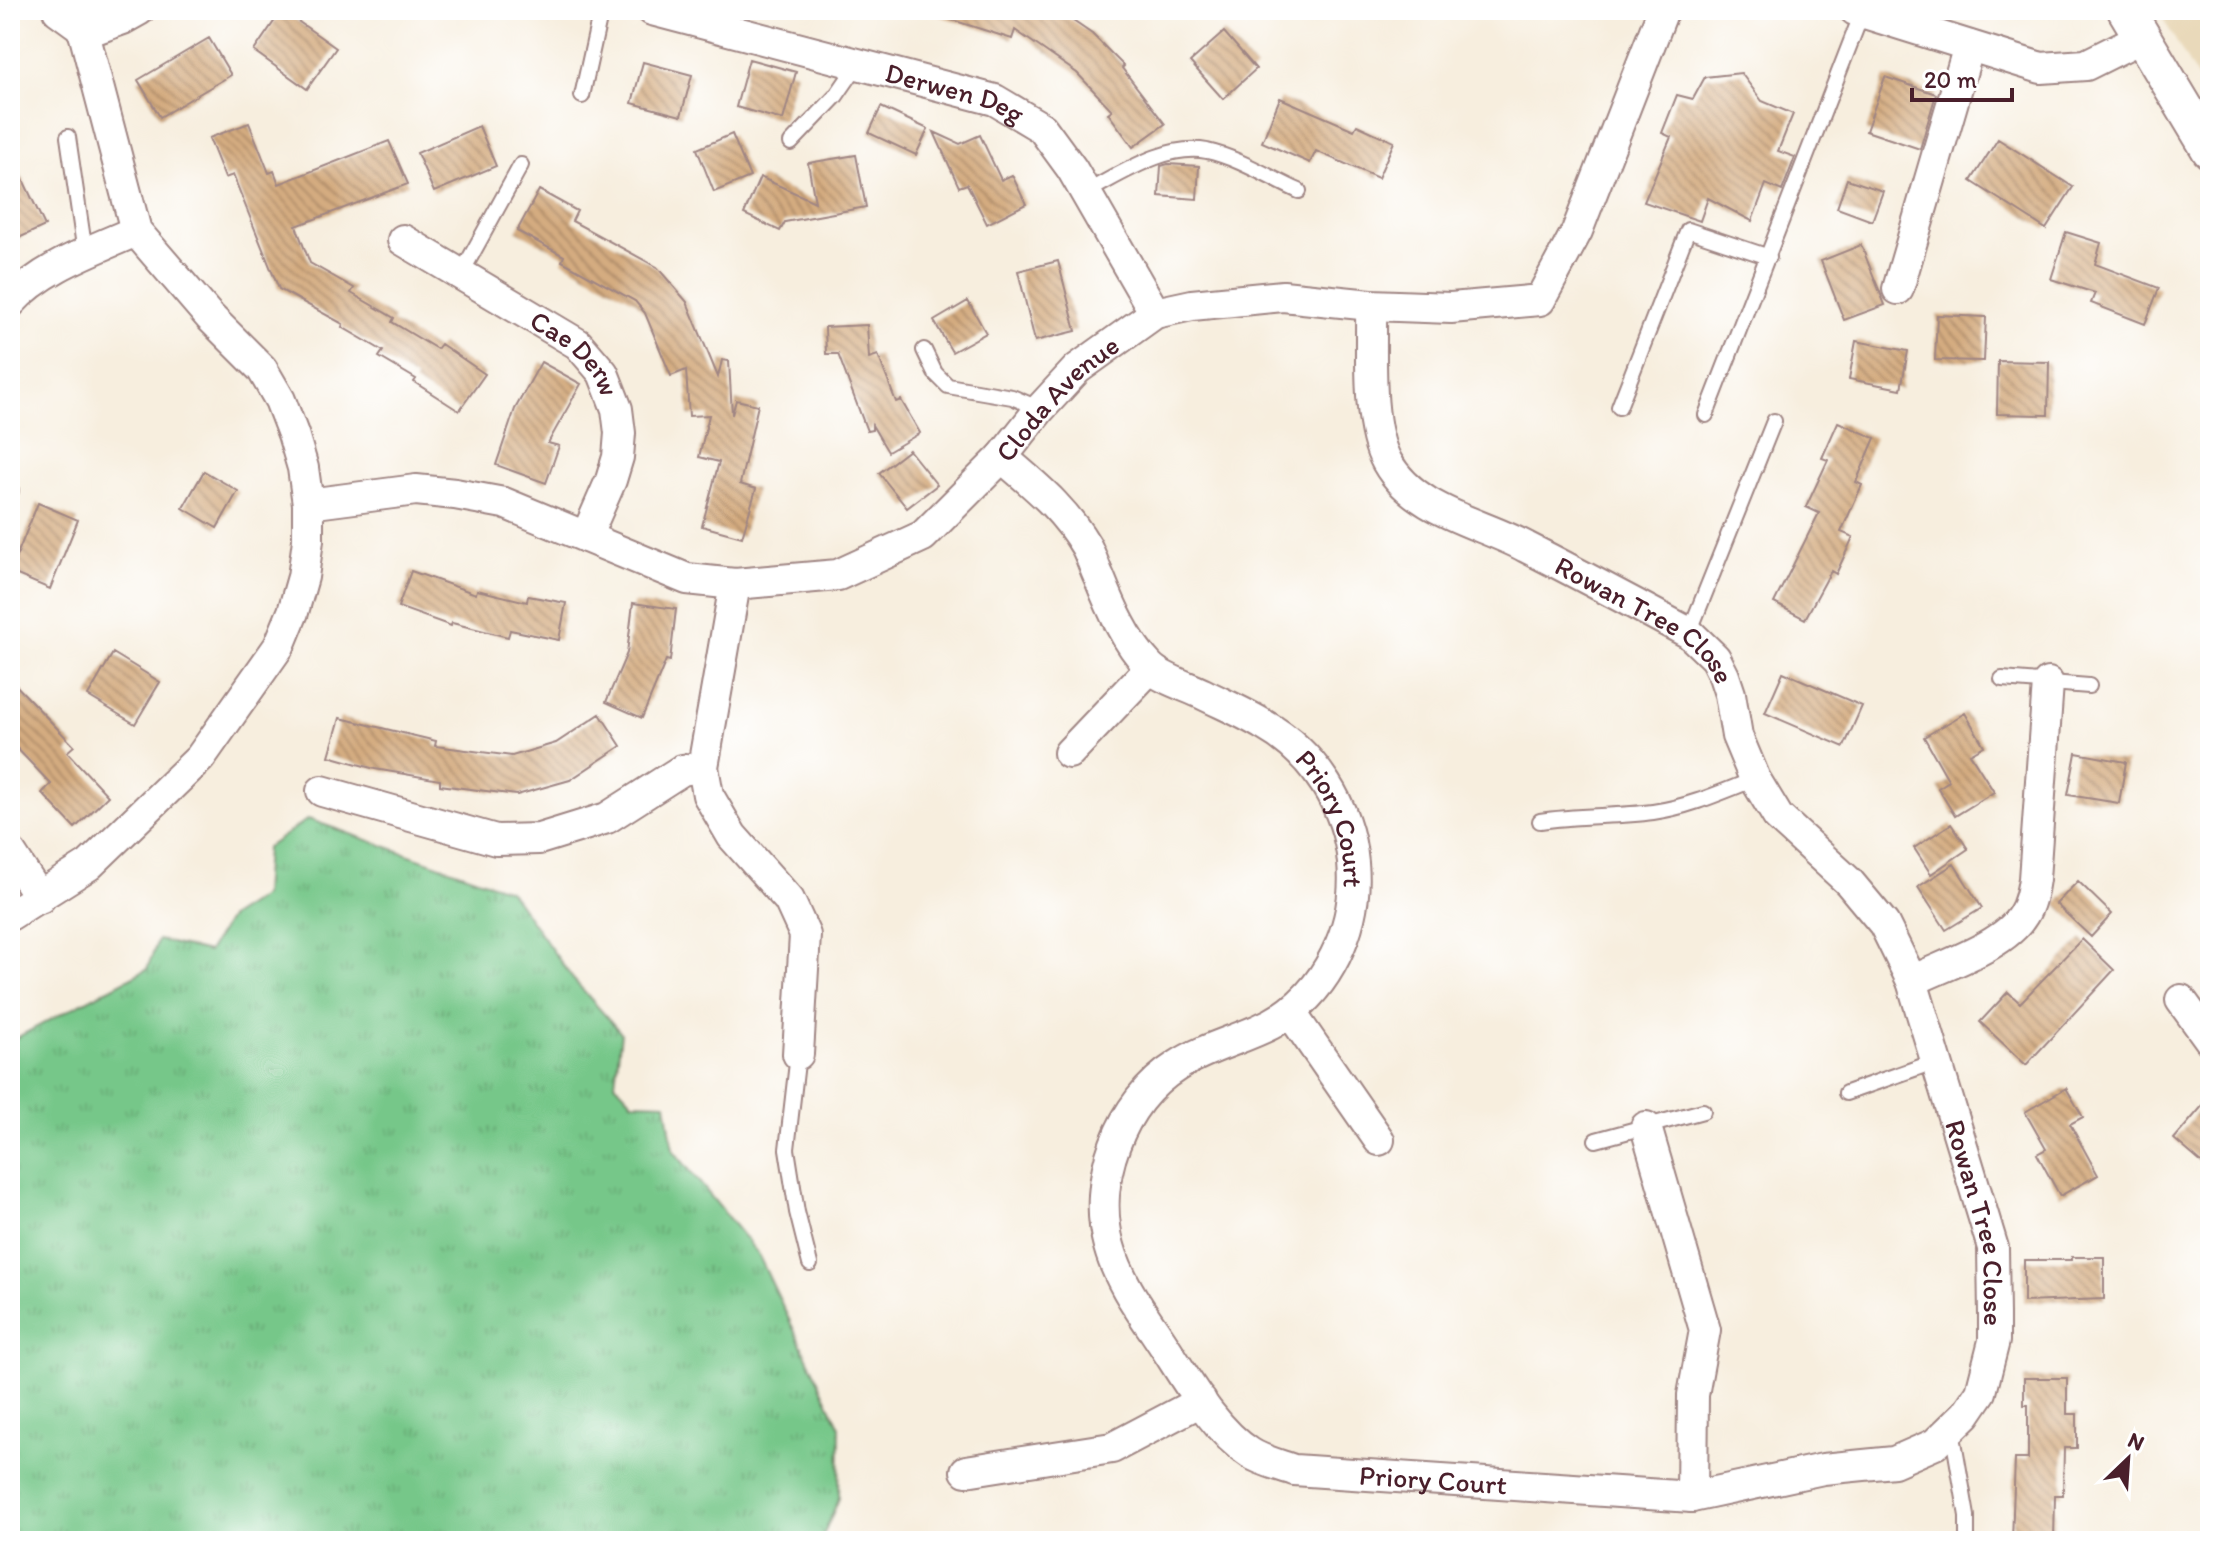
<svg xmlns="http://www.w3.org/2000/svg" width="2220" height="1551" font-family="Itim,sans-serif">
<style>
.built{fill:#e9d9ba}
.park{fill:url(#park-tufts);stroke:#60735a;stroke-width:2}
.building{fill:url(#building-back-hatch)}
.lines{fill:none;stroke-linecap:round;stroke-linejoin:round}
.service-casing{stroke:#a08684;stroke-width:18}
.minor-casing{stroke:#a08684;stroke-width:34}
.tertiary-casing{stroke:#a08684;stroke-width:40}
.service{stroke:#fff;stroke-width:14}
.minor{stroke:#fff;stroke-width:30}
.tertiary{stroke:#fff;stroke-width:36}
.labels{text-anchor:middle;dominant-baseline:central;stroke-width:7;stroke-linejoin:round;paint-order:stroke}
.street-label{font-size:28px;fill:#4a1f2b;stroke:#fff}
</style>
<defs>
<pattern id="park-tufts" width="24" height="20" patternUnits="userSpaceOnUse" patternTransform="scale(2)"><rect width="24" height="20" fill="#76c789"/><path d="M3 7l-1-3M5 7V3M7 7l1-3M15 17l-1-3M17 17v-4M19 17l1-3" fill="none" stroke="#68aa76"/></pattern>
<pattern id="building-back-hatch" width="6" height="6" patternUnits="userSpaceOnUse" patternTransform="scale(2)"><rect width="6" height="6" fill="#d4ac80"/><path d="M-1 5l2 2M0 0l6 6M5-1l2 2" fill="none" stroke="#ae8b69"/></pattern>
</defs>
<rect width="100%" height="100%" fill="#fff"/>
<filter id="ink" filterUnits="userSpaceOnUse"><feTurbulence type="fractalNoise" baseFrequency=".0125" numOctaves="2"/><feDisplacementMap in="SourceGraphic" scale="16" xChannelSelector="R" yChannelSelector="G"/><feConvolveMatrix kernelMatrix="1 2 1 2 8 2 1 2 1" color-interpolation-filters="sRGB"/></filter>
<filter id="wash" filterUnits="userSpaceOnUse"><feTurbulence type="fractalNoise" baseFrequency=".006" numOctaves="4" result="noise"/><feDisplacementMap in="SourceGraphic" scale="32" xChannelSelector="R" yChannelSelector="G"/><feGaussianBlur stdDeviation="1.8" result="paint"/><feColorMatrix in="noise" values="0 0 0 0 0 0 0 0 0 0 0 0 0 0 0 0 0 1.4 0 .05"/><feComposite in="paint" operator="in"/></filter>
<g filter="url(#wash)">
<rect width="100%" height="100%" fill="#f7eede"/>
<path class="built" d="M 2158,10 L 2210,10 L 2210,100 Z"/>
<path class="park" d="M 308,819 L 509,890 L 573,979 L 621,1033 L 615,1083 L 633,1102 L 666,1103 L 673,1150 L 758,1254 L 840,1427 L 839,1498 L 821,1541 L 10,1541 L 10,1041 L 147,969 L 158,940 L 208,952 L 229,918 L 263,896 L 266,848 Z"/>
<g id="blocks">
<path class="building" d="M 282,10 L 336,48 L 307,89 L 254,51 Z
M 940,10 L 1057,10 L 1092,34 L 1124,66 L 1122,68 L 1165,124 L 1133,147 L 1108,113 L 1112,110 L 1077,73 L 1015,30 L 1012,39 L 940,16 Z
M 1224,32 L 1256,69 L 1223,99 L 1190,62 Z
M 209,38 L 231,75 L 160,117 L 138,80 Z
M 749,59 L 796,72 L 783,120 L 736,107 Z
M 643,62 L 692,75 L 681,116 L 632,103 Z
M 1741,73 L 1762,101 L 1793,114 L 1778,151 L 1795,157 L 1782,191 L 1766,184 L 1752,221 L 1708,198 L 1700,221 L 1644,202 L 1671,137 L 1662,133 L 1677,95 L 1693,99 L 1705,77 Z
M 1885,77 L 1936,94 L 1920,149 L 1866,131 Z
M 1280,98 L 1354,130 L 1357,125 L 1394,142 L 1378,178 L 1316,151 L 1310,163 L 1262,142 Z
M 881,107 L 928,129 L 916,155 L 869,133 Z
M 249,123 L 269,173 L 274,171 L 279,184 L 389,141 L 408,184 L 296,226 L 310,263 L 354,288 L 351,293 L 394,318 L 392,322 L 437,349 L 441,344 L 485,374 L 459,411 L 414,382 L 416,379 L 379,357 L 383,351 L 342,327 L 343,324 L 279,289 L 233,175 L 225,178 L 209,138 Z
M 479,126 L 496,166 L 434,192 L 417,153 Z
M 934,132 L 960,144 L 980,135 L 1001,180 L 1012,175 L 1026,204 L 987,224 L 967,184 L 959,187 Z
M 732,134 L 750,177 L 714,192 L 697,149 Z
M 1998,139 L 2073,187 L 2046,229 L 1971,181 Z
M 10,152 L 45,226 L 10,242 Z
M 856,155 L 866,207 L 785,222 L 780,231 L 744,214 L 760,177 L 815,202 L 808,163 Z
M 1168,164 L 1199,166 L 1197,199 L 1159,196 L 1161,166 Z
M 1847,179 L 1883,191 L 1872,221 L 1837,208 Z
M 539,190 L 577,211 L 572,221 L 657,267 L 687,302 L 718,377 L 722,360 L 729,361 L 732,415 L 736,400 L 758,405 L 740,484 L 756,489 L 742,537 L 702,526 L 719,462 L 699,457 L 709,415 L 689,416 L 686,370 L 671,376 L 645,313 L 635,301 L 562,261 L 564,256 L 517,231 Z
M 2066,232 L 2101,243 L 2095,264 L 2159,288 L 2145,324 L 2091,303 L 2095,293 L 2051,279 Z
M 1861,245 L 1885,305 L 1844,320 L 1821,261 Z
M 1058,261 L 1076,331 L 1035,341 L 1018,271 Z
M 968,301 L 986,333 L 952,352 L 934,321 Z
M 1937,315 L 1986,317 L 1984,361 L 1935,360 Z
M 867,325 L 869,358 L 878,355 L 896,402 L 901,400 L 920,433 L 888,452 L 872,425 L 872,430 L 867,431 L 838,354 L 826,354 L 825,327 Z
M 1856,341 L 1908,351 L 1901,389 L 1849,379 Z
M 1998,361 L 2049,362 L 2048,415 L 1997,414 Z
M 541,362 L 581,384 L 548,443 L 559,446 L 546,483 L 496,465 L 515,409 Z
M 1838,422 L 1875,438 L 1856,482 L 1862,485 L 1841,532 L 1853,537 L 1836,574 L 1831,571 L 1805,619 L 1774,603 L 1819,513 L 1806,507 L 1828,460 L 1822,458 Z
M 909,450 L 937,485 L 907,508 L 879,473 Z
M 204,471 L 238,491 L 217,528 L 183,508 Z
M 38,503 L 78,520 L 50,589 L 10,572 Z
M 411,571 L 476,594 L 477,590 L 527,602 L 528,596 L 566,603 L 559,640 L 510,630 L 508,637 L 452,623 L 451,626 L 398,607 Z
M 633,603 L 676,609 L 670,661 L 666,660 L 642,718 L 606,702 L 627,653 Z
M 113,653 L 160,682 L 135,724 L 88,696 Z
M 1783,672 L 1862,706 L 1844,747 L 1765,713 Z
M 10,679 L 74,746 L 67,752 L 108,796 L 75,828 L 42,793 L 51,784 L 10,741 Z
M 1965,713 L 1984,746 L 1970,754 L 1994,792 L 1955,816 L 1938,788 L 1949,781 L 1924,737 Z
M 600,714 L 621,746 L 570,780 L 517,795 L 440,785 L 440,780 L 375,769 L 329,756 L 340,718 L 436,741 L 435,746 L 512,756 L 556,743 Z
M 2076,753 L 2126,762 L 2119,803 L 2068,795 Z
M 1951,824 L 1968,849 L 1931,874 L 1914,848 Z
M 1954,864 L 1982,908 L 1946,930 L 1918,887 Z
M 2078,881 L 2112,914 L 2091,937 L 2056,904 Z
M 2082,939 L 2114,970 L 2026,1065 L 1980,1022 L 2008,992 L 2020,1003 Z
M 2066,1088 L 2083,1117 L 2070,1124 L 2098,1175 L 2060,1196 L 2037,1154 L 2046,1149 L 2025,1112 Z
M 2210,1097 L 2210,1170 L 2174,1139 Z
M 2072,1257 L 2104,1257 L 2104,1299 L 2024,1302 L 2024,1260 L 2072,1260 Z
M 2024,1378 L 2067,1378 L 2067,1414 L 2077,1414 L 2077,1448 L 2064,1448 L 2063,1495 L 2055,1495 L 2054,1540 L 2012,1540 L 2015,1459 L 2028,1459 L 2028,1405 L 2024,1405 Z"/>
</g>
</g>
<g filter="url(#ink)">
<use href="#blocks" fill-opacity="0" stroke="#a08684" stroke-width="2"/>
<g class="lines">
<g class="service-casing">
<path id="service" d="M 582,96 L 601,10
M 68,137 L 85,253
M 791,143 L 836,96 L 858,64
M 1084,193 C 1120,175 1165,143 1207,151 C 1239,158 1270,178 1299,191
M 461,274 L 521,165
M 924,350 L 935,373 L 948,386 L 1012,397 L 1040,409
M 1619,407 L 1688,230 L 1769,257
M 1706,415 L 1862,13
M 10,481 L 11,491
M 1689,633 L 1774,421
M 2002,679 L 2089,686
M 1540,821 C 1578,815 1616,817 1653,812 C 1689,807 1722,792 1755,779
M 798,1054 L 787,1149 L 797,1212 L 810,1264
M 1846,1093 L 1937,1061
M 1596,1140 L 1703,1111
M 1952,1430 L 1967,1516 L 1967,1541"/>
</g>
<g class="minor-casing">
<g id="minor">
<path id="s1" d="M 652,10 L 995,100 L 1042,128 L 1072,169 L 1155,313"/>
<path d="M 1855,10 L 2041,68 L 2086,65 L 2142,37"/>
<path d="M 84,33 L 123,19 L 139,10"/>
<path id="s2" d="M 403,240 L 578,344 L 603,373 L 617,409 L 620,433 L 618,457 L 611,480 L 586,537"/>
<path d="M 1898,289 L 1969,46"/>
<path d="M 10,303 C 42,267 93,250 136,231"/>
<path id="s3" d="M 1371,305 C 1372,349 1366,424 1387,462 C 1415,512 1480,522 1526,547 C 1581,575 1635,604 1689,633 L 1715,658 L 1724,676 L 1730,694 L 1737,736 L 1755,779 L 1778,817 L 1849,882 L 1884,924 L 1912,981 L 1993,1248 L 1994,1315 L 1994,1341 L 1981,1392 L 1966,1414 L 1935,1444 L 1894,1462 L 1823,1469 L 1692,1497 L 1693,1395 L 1705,1330 L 1646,1127"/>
<path id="s4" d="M 1002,457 C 1035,486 1063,507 1086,546 C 1091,555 1094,567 1099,577 C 1111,607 1126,642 1149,666 C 1161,679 1187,686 1203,694 C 1223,704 1245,713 1264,725 C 1314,753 1348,807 1353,863 C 1359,926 1327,994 1271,1024 C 1240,1040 1206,1047 1177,1066 C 1120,1102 1091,1180 1109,1246 C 1118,1279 1138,1307 1157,1335 C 1183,1373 1211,1428 1250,1453 C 1262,1461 1280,1465 1294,1470 L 1692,1497"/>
<path id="s5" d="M 308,504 L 416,490 L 455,494 L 504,503 L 687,579 L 735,584 L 838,575 L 923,536 L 1002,457 L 1040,409 L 1077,369 L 1155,313 L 1192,305 L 1283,296 L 1371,305 L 1451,308 L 1540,300 L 1577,231 L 1663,10"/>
<path d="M 735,584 L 703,767 L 708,795 L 732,836 L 789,900 L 805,935 L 798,1054"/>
<path d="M 1069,753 L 1150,668"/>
<path d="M 322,791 L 496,840 L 539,839 L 607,818 L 682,770 L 703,767"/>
<path d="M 10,852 L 40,898"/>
<path d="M 10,915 L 89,865 L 200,758 L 279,646 L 293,612 L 303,577 L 308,540 L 308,504 L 303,468 L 293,434 L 280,400 L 262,369 L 210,317 L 136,231 L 84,33 L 80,26 L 58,10"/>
<path d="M 1912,981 C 1944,965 2005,946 2023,915 C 2030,904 2032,892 2034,879 L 2048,683"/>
<path d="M 2181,1000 L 2210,1040"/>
<path d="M 1291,1013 L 1379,1140"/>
<path d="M 966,1471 L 1112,1448 L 1201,1401"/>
</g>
</g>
<g class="tertiary-casing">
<path id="tertiary" d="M 2126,10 L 2210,150"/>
</g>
<use href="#service" class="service"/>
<use href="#minor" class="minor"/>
<use href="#tertiary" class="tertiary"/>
</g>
</g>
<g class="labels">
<g class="street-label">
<text stroke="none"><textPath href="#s1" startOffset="314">Derwen Deg</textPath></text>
<text stroke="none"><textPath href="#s2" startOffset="208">Cae Derw</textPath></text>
<text stroke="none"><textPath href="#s5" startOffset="834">Cloda Avenue</textPath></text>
<text stroke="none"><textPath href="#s3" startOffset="466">Rowan Tree Close</textPath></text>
<text stroke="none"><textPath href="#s4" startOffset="510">Priory Court</textPath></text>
<text stroke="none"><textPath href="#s3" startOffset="1184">Rowan Tree Close</textPath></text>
<text stroke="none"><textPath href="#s4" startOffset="1498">Priory Court</textPath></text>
</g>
</g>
<rect width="2220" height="1551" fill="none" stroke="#fff" stroke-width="40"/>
<g transform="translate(2128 1459) rotate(25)" stroke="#ffffff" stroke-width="6" paint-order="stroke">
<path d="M0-6L14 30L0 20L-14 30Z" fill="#4a1f2b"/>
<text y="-12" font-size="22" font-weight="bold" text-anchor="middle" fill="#4a1f2b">N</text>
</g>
<path d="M1912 88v12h100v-12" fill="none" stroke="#4a1f2b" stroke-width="4"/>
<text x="1924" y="88" font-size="24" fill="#4a1f2b" stroke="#ffffff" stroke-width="6" paint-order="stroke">20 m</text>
</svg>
